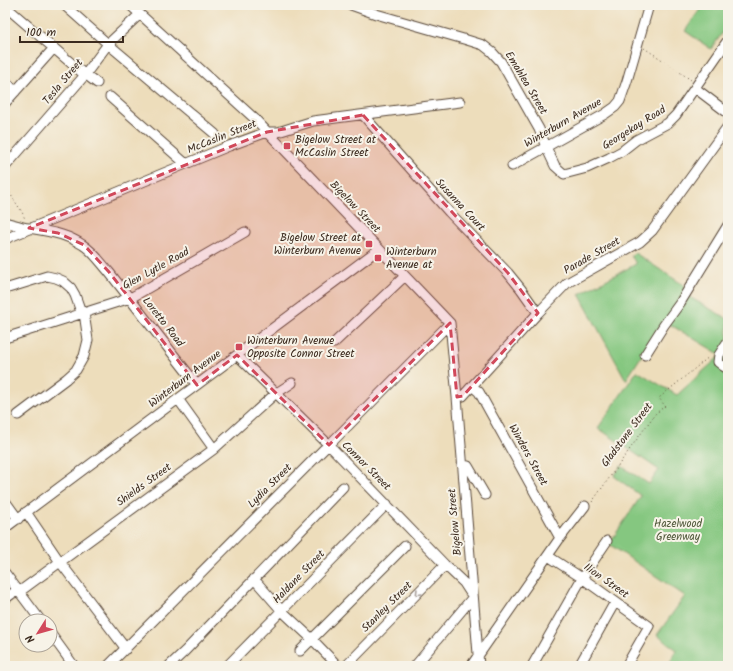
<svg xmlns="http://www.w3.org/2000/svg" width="733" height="671" font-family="Kalam,sans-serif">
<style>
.green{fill:#85c780;stroke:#60784f}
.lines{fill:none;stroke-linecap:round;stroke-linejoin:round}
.minor-casing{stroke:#564536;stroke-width:11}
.path{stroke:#564536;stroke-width:1;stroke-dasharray:1 3;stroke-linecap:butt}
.minor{stroke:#fff;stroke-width:9}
.oneway{stroke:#a79f9a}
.marked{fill:#d1495b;fill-opacity:0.2;stroke:#d1495b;stroke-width:3;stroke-dasharray:8 5;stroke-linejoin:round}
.poi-dot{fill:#d1495b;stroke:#f7f3e8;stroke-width:1.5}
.labels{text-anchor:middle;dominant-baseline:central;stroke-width:4;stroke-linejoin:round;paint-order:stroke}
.street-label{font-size:11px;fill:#3b2a1e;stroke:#f7f3e8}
.poi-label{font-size:11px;fill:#3b2a1e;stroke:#f7f3e8;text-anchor:start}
.park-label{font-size:11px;fill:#51593b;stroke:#f7f3e8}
</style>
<rect width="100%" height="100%" fill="#f7f3e8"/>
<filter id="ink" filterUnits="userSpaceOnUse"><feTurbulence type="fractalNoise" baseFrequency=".025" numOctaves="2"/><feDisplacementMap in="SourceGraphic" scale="8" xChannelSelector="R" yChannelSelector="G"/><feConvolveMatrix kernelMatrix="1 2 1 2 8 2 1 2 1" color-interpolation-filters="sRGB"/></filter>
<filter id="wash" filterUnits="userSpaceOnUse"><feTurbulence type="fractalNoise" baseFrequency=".012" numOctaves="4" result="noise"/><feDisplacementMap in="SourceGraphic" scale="16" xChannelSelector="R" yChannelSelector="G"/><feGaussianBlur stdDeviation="0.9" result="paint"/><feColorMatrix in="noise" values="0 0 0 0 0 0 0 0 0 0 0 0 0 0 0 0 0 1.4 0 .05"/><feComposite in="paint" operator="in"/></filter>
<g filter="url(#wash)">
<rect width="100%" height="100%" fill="#edddbb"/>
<path class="green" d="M 703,5 L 728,5 L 728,25 L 711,49 L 685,31 Z
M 635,253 L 685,286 L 691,298 L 728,319 L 728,666 L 668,666 L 677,650 L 657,635 L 685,596 L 609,544 L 641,496 L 614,476 L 621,466 L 649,484 L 659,470 L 598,428 L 637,371 L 677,395 L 721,355 L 664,321 L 626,380 L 579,294 L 636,264 L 631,255 Z"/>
</g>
<g filter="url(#ink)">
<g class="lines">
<g class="minor-casing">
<path id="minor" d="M 64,5 L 108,44 L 215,134
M 130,5 L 255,119 L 450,323 L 457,397 L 479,666
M 351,5 L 376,14 L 467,40 L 483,45 L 492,52 L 501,62 L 539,129 L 546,147 L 555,166 L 564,174 L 587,168 L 609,158 L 622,151 L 636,140 L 668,123 L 676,115 L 728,40
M 5,6 L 85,75 L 89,77 L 97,83
M 5,80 L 15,92
M 695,88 L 728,113
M 110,97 L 186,164
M 5,103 L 54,48
M 363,115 L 449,212 L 508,273 L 521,289 L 538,313
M 512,166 L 605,114 L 615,107 L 620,101 L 627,81 L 649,5
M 5,167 L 85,75 L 108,44 L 140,14
M 5,222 C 13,224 21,227 29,228 C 49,232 65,233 83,245 C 93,251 101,263 109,272 L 197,385
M 5,239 L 229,146 L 267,132 L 278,132 L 313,121 L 460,102
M 5,289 L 47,276 L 56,278 L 63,281 L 71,288 L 75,295 L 80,309 L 84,313 L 88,340 L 84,356 L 76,370 L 66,379 L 18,415
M 5,338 L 121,301 L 134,296 L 245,232
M 728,341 L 719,355 L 718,362 L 723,366 L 728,369
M 334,343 L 405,276
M 237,355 L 329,445 L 445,565 L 464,583 L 473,597 L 415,666
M 645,355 L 664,325 L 680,303 L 728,225
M 472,386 L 479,392 L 560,538
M 457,397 L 463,396 L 538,313 L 567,283 L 640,242 L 652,231 L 728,126
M 178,399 L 214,449
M 462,465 L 468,466 L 485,495
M 5,501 L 18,519
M 26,512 L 60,562 L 126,649
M 5,528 L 379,249
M 548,556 L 582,578 L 649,626 L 626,666
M 5,573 L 41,621
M 254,579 L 282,611 L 312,639 L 338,666
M 5,599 L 13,593 L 19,592 L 214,449 L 275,394 L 292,383
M 50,633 L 74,666
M 300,651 L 405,546
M 108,666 L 324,449 L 329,445 L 450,323
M 169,666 L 185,651 L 343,487
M 227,666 L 387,504
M 346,666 L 445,565
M 471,666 L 560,538 L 585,506
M 532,666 L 582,578 L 607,541
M 579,666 L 615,602"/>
</g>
<path class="path" d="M 644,48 L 661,59 L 691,80
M 5,186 L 22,212 L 25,219
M 592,502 L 655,414 L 665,406 L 659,398 L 710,356"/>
<use href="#minor" class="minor"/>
</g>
<defs><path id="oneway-chevron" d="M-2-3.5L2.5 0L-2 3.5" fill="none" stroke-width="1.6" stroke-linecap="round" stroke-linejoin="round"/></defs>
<use class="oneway" href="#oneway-chevron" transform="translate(418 593) rotate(135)"/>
</g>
<path class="marked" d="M 363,115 L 508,273 L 538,313 L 463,396 L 457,397 L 450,323 L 329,445 L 237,355 L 197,385 L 109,272 L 84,245 L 58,233 L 29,228 L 267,132 Z"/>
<g class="poi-dot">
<rect x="283" y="142" width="8" height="8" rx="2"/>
<rect x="365" y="240" width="8" height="8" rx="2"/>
<rect x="374" y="254" width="8" height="8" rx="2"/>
<rect x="235" y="343" width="8" height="8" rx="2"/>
</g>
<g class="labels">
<g class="street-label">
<text transform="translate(63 82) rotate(-50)">Tesla Street</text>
<text transform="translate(526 83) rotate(59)">Emahlea Street</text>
<text transform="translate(563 123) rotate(-30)">Winterburn Avenue</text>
<text transform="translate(634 128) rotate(-32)">Georgekay Road</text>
<text transform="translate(222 137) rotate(-22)">McCaslin Street</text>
<text transform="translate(460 205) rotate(47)">Susanna Court</text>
<text transform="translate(355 207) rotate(46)">Bigelow Street</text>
<text transform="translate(592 256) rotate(-30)">Parade Street</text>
<text transform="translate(156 269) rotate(-29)">Glen Lytle Road</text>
<text transform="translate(163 322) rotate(52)">Loretto Road</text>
<text transform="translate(185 379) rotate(-37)">Winterburn Avenue</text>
<text transform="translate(627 435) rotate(-53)">Gladstone Street</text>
<text transform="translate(528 455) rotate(61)">Winders Street</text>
<text transform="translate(366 466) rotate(45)">Connor Street</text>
<text transform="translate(144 485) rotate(-36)">Shields Street</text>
<text transform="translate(270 486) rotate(-45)">Lydia Street</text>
<text transform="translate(455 522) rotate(-95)">Bigelow Street</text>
<text transform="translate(299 577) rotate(-46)">Haldane Street</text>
<text transform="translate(606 581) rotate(35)">Ilion Street</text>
<text transform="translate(387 607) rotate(-45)">Stanley Street</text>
</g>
<g class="poi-label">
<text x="295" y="140">Bigelow Street at<tspan x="295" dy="13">McCaslin Street</tspan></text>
<text x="361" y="238" text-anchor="end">Bigelow Street at<tspan x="361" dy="13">Winterburn Avenue</tspan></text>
<text x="386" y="252">Winterburn<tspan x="386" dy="13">Avenue at</tspan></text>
<text x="247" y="341">Winterburn Avenue<tspan x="247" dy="13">Opposite Connor Street</tspan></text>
</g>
<g class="park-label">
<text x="678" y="524">Hazelwood<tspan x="678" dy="13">Greenway</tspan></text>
</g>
</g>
<rect width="733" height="671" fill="none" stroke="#f7f3e8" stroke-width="20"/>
<g transform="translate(38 633) rotate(233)"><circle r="19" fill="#f7f3e8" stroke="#aca397"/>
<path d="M0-3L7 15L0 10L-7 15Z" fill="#d1495b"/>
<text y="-6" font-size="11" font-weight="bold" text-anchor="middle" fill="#3b2a1e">N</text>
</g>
<path d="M20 36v6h103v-6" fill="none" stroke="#3b2a1e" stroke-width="2"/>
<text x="26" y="36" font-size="12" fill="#3b2a1e" stroke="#f7f3e8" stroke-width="3" paint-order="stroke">100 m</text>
</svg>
